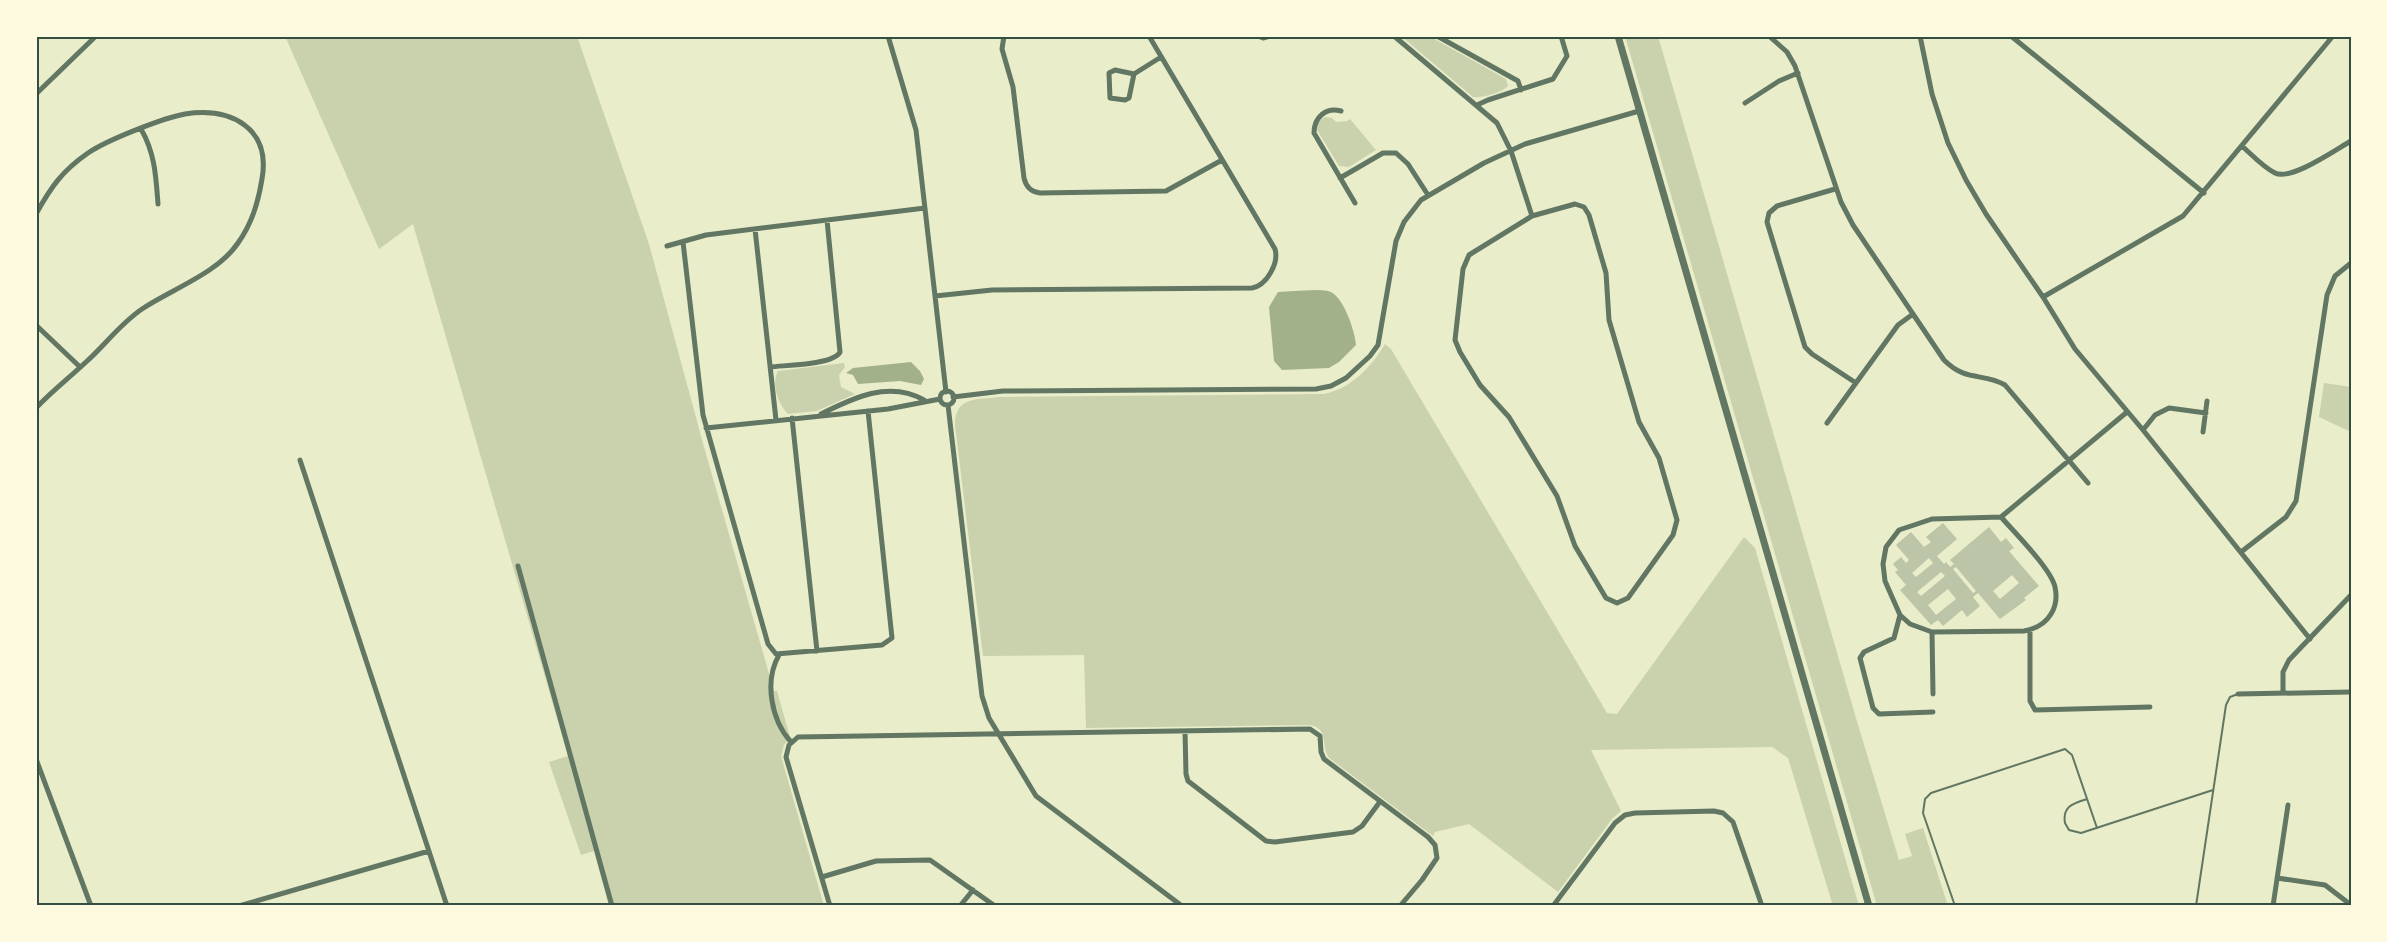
<svg xmlns="http://www.w3.org/2000/svg" width="2387" height="942" font-family="'Fira Sans',sans-serif">
<style>
.green{fill:#cad2ad}
.water{fill:#a3b18a}
.building{fill:#bcc5a7;fill-rule:evenodd}
.lines{fill:none;stroke-linecap:round;stroke-linejoin:round}
.service{stroke:#617663;stroke-width:2}
.minor{stroke:#617663;stroke-width:5}
.tertiary{stroke:#617663;stroke-width:7}
.neatline{fill:none;stroke:#344e41;stroke-width:2}
</style>
<rect width="100%" height="100%" fill="#e9edc9"/>
<path class="green" d="M 285,36 L 577,36 L 649,244 L 704,447 L 774,691 L 777,691 L 790,737 L 784,745 L 781,756 L 824,906 L 609,906 L 594,851 L 581,855 L 549,762 L 568,756 L 413,224 L 379,249 Z
M 1401,36 L 1429,36 L 1506,79 L 1508,86 C 1501,93 1483,98 1473,97 Z
M 1625,36 L 1658,36 L 1856,718 L 1899,860 L 1912,856 L 1905,834 L 1923,828 L 1948,906 L 1877,906 Z
M 1325,117 L 1332,118 L 1336,122 L 1347,121 L 1350,119 L 1376,150 L 1349,167 L 1339,166 L 1317,130 L 1318,122 Z
M 1385,344 L 1391,349 L 1607,713 L 1617,714 L 1744,537 L 1755,548 L 1859,906 L 1833,906 L 1788,758 L 1772,747 L 1591,750 L 1621,811 L 1612,819 L 1558,892 L 1469,824 L 1435,832 L 1433,836 L 1329,758 C 1320,744 1330,728 1309,725 L 1086,728 L 1084,655 L 983,656 L 955,425 C 955,396 977,400 999,397 L 1324,394 C 1352,388 1371,367 1385,344 Z
M 844,363 L 845,367 L 839,375 L 841,387 L 855,394 L 817,411 L 788,414 C 778,404 771,384 778,371 Z
M 2324,383 L 2351,387 L 2351,432 L 2319,417 Z"/>
<path class="water" d="M 1294,291 C 1304,291 1317,289 1328,291 C 1343,294 1355,331 1356,345 L 1339,362 L 1329,368 L 1282,370 L 1274,361 L 1269,307 L 1278,292 Z
M 911,362 L 920,371 L 924,379 L 921,385 L 900,381 L 858,384 L 853,375 L 846,373 L 853,368 Z"/>
<path class="building" d="M 1943,523 L 1957,539 L 1937,556 L 1944,564 L 1946,562 L 1950,567 L 1954,564 L 1950,560 L 1989,527 L 2001,542 L 2006,538 L 2014,548 L 2009,551 L 2039,586 L 2024,598 L 2026,600 L 2000,619 L 1978,593 L 1973,597 L 1980,606 L 1967,617 L 1962,610 L 1943,626 L 1938,620 L 1931,625 L 1900,590 L 1906,585 L 1895,572 L 1898,570 L 1893,564 L 1901,557 L 1906,563 L 1909,560 L 1896,545 L 1911,532 L 1924,547 L 1931,542 L 1926,537 ZM 1929,558 L 1933,563 L 1916,577 L 1912,573 ZM 1956,567 L 1976,591 L 1973,593 L 1953,569 ZM 1941,572 L 1945,576 L 1921,596 L 1917,592 ZM 2012,575 L 2019,583 L 2000,599 L 1993,591 ZM 1948,589 L 1956,599 L 1936,615 L 1928,605 Z"/>
<g class="lines">
<path class="service" d="M 2087,799 C 2074,803 2062,806 2065,823 L 2069,830 L 2081,833 L 2213,790
M 1955,906 L 1923,813 L 1925,799 L 1931,793 L 2065,749 L 2072,755 L 2097,828
M 2196,906 L 2226,705 L 2230,697 L 2238,694"/>
<path class="minor" d="M 888,36 L 916,130 L 946,392
M 1004,36 L 1002,49 L 1013,87 L 1024,178 C 1026,187 1031,192 1040,193 L 1166,191 L 1222,160
M 1258,36 L 1263,38 L 1270,36
M 1394,36 L 1497,123 L 1511,151 L 1532,216
M 1437,36 L 1518,81 L 1521,90
M 1769,36 L 1787,52 L 1795,66 L 1841,202 L 1853,225 L 1944,360 C 1967,383 1983,372 2005,385 L 2088,483
M 1920,36 L 1932,94 L 1948,143 L 1966,180 L 1986,214 L 2043,297 L 2075,349 L 2143,430 L 2310,639
M 2011,36 L 2204,193
M 1134,74 L 1115,70 L 1109,73 L 1110,98 L 1125,100 L 1129,98 L 1134,74 L 1161,57
M 36,94 L 96,36
M 1745,103 L 1779,81 L 1798,73
M 1477,105 L 1488,100 L 1553,79 L 1567,56 L 1561,36
M 1341,111 C 1326,107 1314,117 1314,133 L 1355,203
M 141,129 C 155,153 156,177 158,204
M 2242,146 C 2252,155 2263,167 2275,173 C 2291,181 2335,150 2351,141
M 1340,178 L 1383,153 L 1396,153 L 1408,164 L 1428,195
M 1835,189 L 1777,206 L 1769,213 L 1767,222 L 1805,347 L 1812,354 L 1856,383
M 1575,204 L 1584,207 L 1589,215 L 1606,273 L 1609,320 L 1639,422 L 1659,458 L 1677,520 L 1673,535 L 1628,598 L 1617,603 L 1606,598 L 1575,546 L 1557,496 L 1509,417 L 1480,385 L 1460,352 L 1455,340 L 1463,269 L 1469,255 L 1532,216 Z
M 36,214 C 51,187 62,171 88,153 C 107,140 163,118 185,114 C 231,107 271,128 262,179 C 258,203 252,223 238,243 C 218,273 172,289 142,309 C 120,324 105,345 86,362 C 69,378 52,391 36,408
M 755,229 L 776,420
M 683,242 L 703,415 L 768,644 L 776,654 L 882,645 L 892,638 L 868,411
M 667,246 L 706,235 L 925,208
M 935,296 L 992,290 L 1252,288 C 1267,285 1279,263 1275,249 L 1149,36
M 2043,297 L 2183,216 L 2333,36
M 38,327 L 80,367
M 770,367 C 786,365 833,365 840,352 L 827,220
M940 398a7 7 0 1 1 14 0a7 7 0 1 1-14 0Z
M 953,397 L 1003,391 L 1316,389 L 1331,386 L 1346,378 L 1370,356 L 1378,345 L 1396,241 L 1404,222 L 1421,200 L 1484,163 L 1525,144 L 1639,111
M 948,405 L 982,696 L 989,718 L 1036,796 L 1182,906
M 821,414 C 853,398 889,380 924,400
M 792,418 L 817,651
M 1827,423 L 1898,325 L 1913,314
M 706,428 L 888,409 L 940,399
M 2143,430 L 2155,415 L 2169,408 L 2206,413
M 2203,432 L 2207,401
M 300,460 L 447,906
M 2001,517 C 2015,533 2051,569 2055,587 C 2057,596 2056,606 2051,614 C 2045,624 2035,629 2024,631 L 1932,632 L 1910,624 L 1900,615 L 1885,581 L 1883,564 L 1886,547 L 1899,530 L 1932,519 L 2001,517 L 2127,412
M 2241,552 L 2286,517 L 2296,501 L 2327,295 L 2335,276 L 2351,263
M 518,566 L 612,906
M 1900,615 L 1894,638 L 1864,652 L 1860,658 L 1873,708 L 1879,714 L 1933,712
M 2030,630 L 2030,701 L 2035,710 L 2150,707
M 1932,632 L 1933,694
M 779,655 C 764,681 771,720 791,742
M 2283,693 L 2283,672 L 2289,660 L 2351,595
M 2238,694 L 2351,692
M 1185,731 L 1186,774 L 1188,781 L 1266,841 L 1275,842 L 1353,832 L 1362,826 L 1379,803
M 36,759 L 91,906
M 822,877 L 876,861 L 930,860 L 995,906
M 2277,878 L 2325,885 L 2351,905
M 239,906 L 429,851
M 830,906 L 786,757 L 789,745 L 798,737 L 1310,729 L 1320,736 L 1321,752 L 1324,759 L 1428,837 L 1435,845 L 1437,858 L 1422,880 L 1400,906
M 960,906 L 973,890
M 1553,906 L 1615,823 L 1625,815 L 1635,813 L 1714,811 L 1723,813 L 1733,822 L 1762,906
M 2273,906 L 2288,805"/>
<path class="tertiary" d="M 1618,36 L 1869,906"/>
</g>
<rect width="2387" height="942" fill="none" stroke="#fefae0" stroke-width="75"/>
<rect x="38" y="38" width="2312" height="866" class="neatline"/>
</svg>
